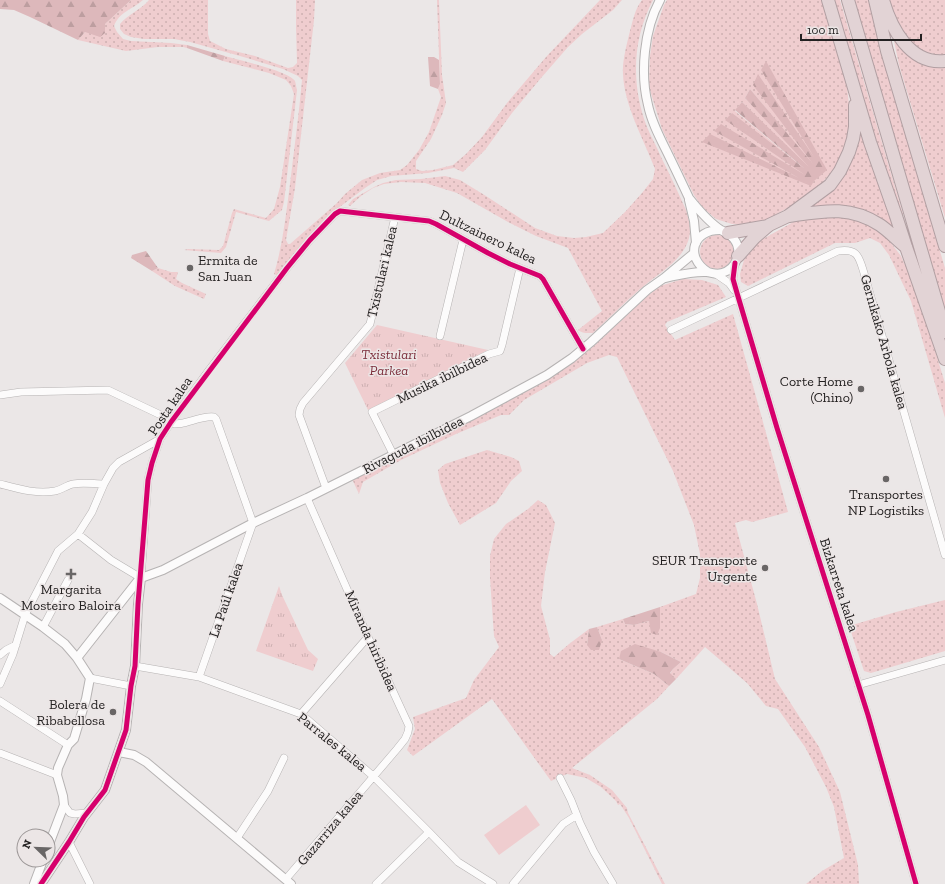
<svg xmlns="http://www.w3.org/2000/svg" width="945" height="884" font-family="'Zilla Slab',serif">
<style>
.grass{fill:url(#grass-dots);fill-rule:evenodd}
.forest{fill:url(#forest-firs)}
.park{fill:url(#park-tufts)}
.pitch{fill:#efcdcf}
.lines{fill:none;stroke-linecap:round;stroke-linejoin:round}
.minor-casing{stroke:#b6b3b3;stroke-width:8}
.tertiary-casing{stroke:#b6b3b3;stroke-width:10}
.motorway-casing{stroke:#b19fa2;stroke-width:14}
.minor{stroke:#fcfbfb;stroke-width:7}
.tertiary{stroke:#fcfbfb;stroke-width:8}
.motorway{stroke:#e2d3d5;stroke-width:12}
.cycleway-casing{stroke:#ece6e6;stroke-width:8}
.cycleway{stroke:#d6006c;stroke-width:5}
.poi-dot{fill:#696666;stroke:#ece6e6;stroke-width:1.5}
.labels{text-anchor:middle;dominant-baseline:central;stroke-width:3;stroke-linejoin:round;paint-order:stroke}
.street-label{font-size:14px;fill:#232121;stroke:#ece6e6}
.poi-label{font-size:14px;fill:#232121;stroke:#ece6e6;text-anchor:end}
.park-label{font-size:14px;font-style:italic;fill:#7c2e3b;stroke:#ece6e6}
</style>
<defs>
<pattern id="grass-dots" width="8" height="8" patternUnits="userSpaceOnUse"><rect width="8" height="8" fill="#efcdcf"/><path d="M2 2h.1M6 6h.1" fill="none" stroke="#cdb0b1" stroke-width="1.8" stroke-linecap="round"/></pattern>
<pattern id="forest-firs" width="22" height="20" patternUnits="userSpaceOnUse"><rect width="22" height="20" fill="#ddb8bb"/><path d="M5 1l3.5 6h-7zM16 11l3.5 6h-7z" fill="#bd9ea0"/></pattern>
<pattern id="park-tufts" width="24" height="20" patternUnits="userSpaceOnUse"><rect width="24" height="20" fill="#efcdcf"/><path d="M3 7l-1-3M5 7V3M7 7l1-3M15 17l-1-3M17 17v-4M19 17l1-3" fill="none" stroke="#cdb0b1"/></pattern>
</defs>
<rect width="100%" height="100%" fill="#ebe7e7"/>
<path class="grass" d="M 131,0 L 143,0 C 133,9 119,12 114,26 L 117,32 L 123,39 L 131,41 L 171,43 L 187,45 L 187,48 L 183,47 L 158,47 L 126,51 L 78,40 L 85,32 L 105,33 L 105,24 Z
M 149,0 L 208,0 L 208,34 L 210,41 L 226,49 L 255,56 L 288,68 L 293,67 L 297,63 L 296,27 L 296,0 L 315,0 L 314,20 L 295,188 L 286,240 L 288,244 L 290,244 L 337,203 L 345,194 L 362,180 L 380,173 L 400,170 L 407,165 L 419,150 L 429,132 L 441,97 L 438,89 L 440,84 L 437,0 L 439,0 L 442,75 L 446,103 L 442,115 L 431,139 L 416,161 L 416,169 L 422,171 L 433,170 L 453,165 L 466,154 L 482,137 L 507,103 L 546,57 L 600,0 L 622,0 L 613,10 L 582,34 L 568,47 L 541,78 L 512,113 L 485,150 L 463,172 L 454,168 L 428,173 L 391,176 L 377,180 L 365,188 L 333,212 L 278,276 L 274,274 C 283,244 286,214 290,184 C 294,149 299,115 302,80 L 298,76 L 283,69 L 247,58 L 190,42 L 174,39 L 144,39 L 131,37 L 124,34 L 120,29 L 120,24 C 128,14 141,10 149,0 Z
M 642,0 L 653,0 C 632,40 631,85 647,127 C 651,137 657,147 661,157 C 670,175 678,192 686,210 C 688,217 690,223 690,231 C 689,258 657,274 639,290 C 623,304 609,318 593,333 C 588,333 583,334 578,330 L 602,311 L 568,248 L 536,236 L 508,222 L 457,193 L 425,183 L 401,182 L 384,184 L 373,188 L 361,196 L 350,206 L 348,205 L 353,199 L 374,187 L 383,183 L 396,180 L 421,179 L 445,176 L 460,180 L 486,196 L 535,228 L 557,236 L 574,238 L 586,237 L 603,233 L 625,212 L 642,193 L 653,179 L 655,169 C 644,140 624,105 623,74 C 622,62 627,43 630,31 C 633,20 635,9 642,0 Z
M 667,0 L 822,0 L 834,38 L 847,87 L 850,113 L 849,132 L 844,152 L 832,172 L 817,188 L 798,202 L 766,220 L 749,225 L 732,224 L 716,219 L 702,207 L 694,195 L 662,129 L 649,87 L 650,56 L 653,36 L 664,5 ZM 750,89 L 821,175 L 745,98 ZM 742,102 L 817,179 L 735,111 ZM 721,125 L 811,184 L 715,131 Z
M 831,0 L 840,0 L 903,214 L 899,216 Z
M 853,0 L 869,0 L 876,31 L 890,83 L 945,268 L 945,311 Z
M 889,0 L 945,0 L 945,55 C 910,55 898,30 889,0 Z
M 894,41 L 904,49 L 945,64 L 945,218 L 899,65 Z
M 225,56 C 238,60 288,71 295,81 C 296,84 296,87 297,90 L 284,202 L 282,210 L 269,221 L 236,212 L 226,247 L 221,253 L 184,250 L 188,249 L 219,250 L 223,246 L 232,213 L 234,209 L 266,218 L 274,209 L 280,187 L 294,94 L 291,86 L 286,80 L 269,73 L 223,61 Z
M 860,128 L 896,232 L 882,222 L 810,207 L 809,206 L 815,201 Z
M 823,215 L 848,216 L 871,227 L 888,239 L 901,256 L 916,289 L 945,383 L 945,418 L 911,301 L 889,255 L 880,243 L 870,238 L 855,243 L 835,243 L 748,286 L 741,282 L 740,274 L 744,260 L 756,243 L 795,221 Z
M700 252a17 17 0 1 1 34 0a17 17 0 1 1-34 0Z
M 158,268 L 171,272 L 178,272 L 176,279 L 182,283 L 206,294 L 204,299 L 175,286 L 152,271 Z
M 683,279 L 702,280 L 718,285 L 726,297 L 667,322 L 665,325 L 675,340 L 733,314 L 788,512 L 752,522 L 746,520 L 735,523 L 757,604 L 775,679 L 819,747 L 840,792 L 858,865 L 859,884 L 806,884 L 822,871 L 844,858 L 834,807 L 826,787 L 805,747 L 778,709 L 766,706 L 747,683 L 705,647 L 676,679 L 670,674 L 673,669 L 681,662 L 661,652 L 619,659 L 654,674 L 669,686 L 657,699 L 572,768 L 590,775 L 612,790 L 627,808 L 628,813 L 665,884 L 662,884 L 629,818 L 620,804 L 618,805 L 616,801 L 601,787 L 586,778 L 567,774 L 551,781 L 492,699 L 413,756 L 407,750 L 415,729 L 413,717 L 466,698 L 474,680 L 499,647 L 494,636 L 490,578 L 490,556 L 494,539 L 506,524 L 528,509 L 538,500 L 546,505 L 555,523 L 545,572 L 541,606 L 550,640 L 550,654 L 554,657 L 569,644 L 589,629 L 587,645 L 602,640 L 597,627 L 623,619 L 625,624 L 634,625 L 649,621 L 660,628 L 660,607 L 696,594 L 700,578 L 700,554 L 694,525 L 673,471 L 617,357 L 609,355 L 587,363 L 524,400 L 509,415 L 501,415 L 456,434 L 401,460 L 363,482 L 359,494 L 352,479 L 537,386 L 570,365 L 595,345 L 646,297 L 660,286 Z
M 487,450 L 511,457 L 519,461 L 522,471 L 511,481 L 496,503 L 460,525 L 448,503 L 440,483 L 438,470 L 445,464 Z
M 945,600 L 945,651 L 871,673 L 864,671 L 849,626 L 896,612 Z"/>
<path class="forest" d="M 0,0 L 131,0 L 105,24 L 105,33 L 100,37 L 85,32 L 78,40 L 30,17 L 14,10 L 0,9 Z
M 187,45 L 225,56 L 223,61 L 187,48 Z
M 428,57 L 434,57 L 439,60 L 440,84 L 438,89 L 430,86 Z
M 766,61 L 827,170 L 814,181 L 811,186 L 702,142 L 710,134 L 799,178 L 714,131 L 721,124 L 805,175 L 725,120 L 732,113 L 805,169 L 735,110 L 742,102 L 809,167 L 745,98 L 750,89 L 813,164 L 753,85 L 758,74 L 814,157 L 761,70 Z
M 146,251 L 158,268 L 152,271 L 131,258 L 132,255 Z
M 660,607 L 660,628 L 657,635 L 651,633 L 649,621 L 634,625 L 625,624 L 623,619 Z
M 597,627 L 602,640 L 599,650 L 591,650 L 587,645 L 589,629 Z
M 635,644 L 661,652 L 681,662 L 673,669 L 670,673 L 676,679 L 669,686 L 654,674 L 619,659 L 621,651 Z"/>
<path class="park" d="M 377,325 L 488,350 L 368,410 L 345,363 Z
M 279,586 L 282,595 L 308,650 L 318,659 L 313,671 L 256,651 Z"/>
<path class="pitch" d="M 526,805 L 540,825 L 499,855 L 484,835 Z"/>
<g class="lines">
<g class="minor-casing">
<path id="minor" d="M 735,263 L 733,279 L 737,293 L 777,428 L 868,715 L 916,884
M 716,274 L 729,283 L 734,290
M 671,330 L 838,251 C 858,248 859,257 864,273 L 945,555
M 440,336 L 463,240
M 0,395 L 21,392 L 108,390 L 165,417 C 168,419 170,422 173,423 C 181,427 201,415 214,417 L 216,419 L 253,523 L 199,677
M 393,454 L 372,412 L 489,354 L 500,351 L 502,345 L 520,268
M 0,484 C 19,489 35,494 55,491 C 61,490 67,485 73,484 C 83,482 94,484 104,484
M 326,488 L 299,415 L 300,409 L 303,403 L 370,324 L 395,217
M 78,534 L 111,560 L 141,578 L 148,480 L 152,463 L 160,439 L 171,422 L 209,370 L 287,268 L 310,240 L 335,214 L 340,211 L 429,221 L 436,224 L 488,253 L 510,264 L 540,276 L 543,279 L 583,349
M 43,627 L 68,580
M 0,655 L 6,650 L 16,645
M 135,666 L 199,677 L 301,714 L 373,776 L 429,832 L 458,862 L 493,884
M 90,678 L 131,686
M 0,684 L 13,654 L 25,615 L 58,551 L 78,534 L 92,512 L 104,484 L 113,468 L 119,462 L 160,439
M 858,685 L 945,660
M 0,701 L 68,745
M 301,714 L 368,637
M 0,753 L 57,775
M 560,778 L 571,800 L 580,823 L 594,852 L 613,884
M 64,805 L 70,813 L 75,814 L 87,813
M 237,838 L 268,791 L 284,758
M 69,842 L 90,884
M 286,879 L 397,749 L 405,739 L 408,732 L 409,726 L 403,713 L 368,637 L 307,498
M 376,884 L 429,832
M 513,884 L 563,824 L 577,815"/>
</g>
<g class="tertiary-casing">
<path id="tertiary" d="M 660,0 C 644,29 640,73 648,105 C 651,120 658,134 665,148 C 673,164 681,181 689,198 C 697,208 710,223 721,230 C 726,233 730,234 734,239 C 743,251 737,269 722,273 C 717,275 713,273 707,272 C 693,271 679,275 665,278
M 689,200 L 694,221 L 696,243
M 708,272 C 684,257 693,229 721,230
M 141,578 L 163,570 L 253,523 L 307,498 L 471,416 L 547,375 L 572,358 L 591,342 L 647,290 L 664,278 L 694,253
M 0,598 L 43,627 L 65,644 L 77,658 L 90,678 L 86,699 L 74,739 L 68,745 L 58,768 L 57,775 L 63,796 L 64,805 L 48,847
M 77,658 L 140,578
M 119,752 L 134,755 L 146,762 L 291,884
M 34,884 L 43,860
M 41,884 L 69,842 L 84,817 L 105,790 L 126,730 L 131,686 L 135,666 L 138,604 L 141,578"/>
</g>
<g class="motorway-casing">
<path id="motorway" d="M 828,0 L 870,142 L 896,216 L 906,247 L 945,359
M 848,0 L 945,332
M 875,0 L 887,51 L 945,246
M 883,0 C 891,28 910,65 945,61
M 789,216 C 823,211 849,205 880,225 C 889,231 897,240 906,247
M 728,233 L 768,226
M 738,256 L 754,238 L 769,225 L 788,216 L 830,185 L 840,171 L 849,152 L 853,139 L 855,127 L 855,105"/>
</g>
<use href="#minor" class="minor"/>
<use href="#tertiary" class="tertiary"/>
<use href="#motorway" class="motorway"/>
<g class="cycleway-casing">
<path id="cycleway" d="M 735,263 L 733,279 L 737,293 L 777,428 L 868,715 L 916,884
M 41,884 L 69,842 L 84,817 L 105,790 L 126,730 L 131,686 L 135,666 L 138,604 L 148,480 L 152,463 L 160,439 L 171,422 L 287,268 L 310,240 L 335,214 L 340,211 L 429,221 L 436,224 L 488,253 L 510,264 L 540,276 L 543,279 L 583,349"/>
</g>
<use href="#cycleway" class="cycleway"/>
</g>
<g class="poi-dot">
<circle cx="190" cy="268" r="4"/>
<circle cx="861" cy="389" r="4"/>
<circle cx="886" cy="479" r="4"/>
<circle cx="765" cy="568" r="4"/>
<path d="M69 568h4v4h4v4h-4v4h-4v-4h-4v-4h4z"/>
<circle cx="113" cy="712" r="4"/>
</g>
<g class="labels">
<g class="street-label">
<text transform="translate(488 237) rotate(26)">Dultzainero kalea</text>
<text transform="translate(382 272) rotate(-77)">Txistulari kalea</text>
<text transform="translate(884 342) rotate(74)">Gernikako Arbola kalea</text>
<text transform="translate(442 378) rotate(-26)">Musika ibilbidea</text>
<text transform="translate(170 406) rotate(-56)">Posta kalea</text>
<text transform="translate(413 445) rotate(-27)">Rivaguda ibilbidea</text>
<text transform="translate(839 585) rotate(72)">Bizkarreta kalea</text>
<text transform="translate(226 600) rotate(-71)">La Paúl kalea</text>
<text transform="translate(371 641) rotate(66)">Miranda hiribidea</text>
<text transform="translate(332 742) rotate(39)">Parrales kalea</text>
<text transform="translate(330 828) rotate(-50)">Gazarriza kalea</text>
</g>
<g class="poi-label">
<text x="198" y="260" text-anchor="start">Ermita de<tspan x="198" dy="16">San Juan</tspan></text>
<text x="853" y="381">Corte Home<tspan x="853" dy="16">(Chino)</tspan></text>
<text x="886" y="494" text-anchor="middle">Transportes<tspan x="886" dy="16">NP Logistiks</tspan></text>
<text x="757" y="560">SEUR Transporte<tspan x="757" dy="16">Urgente</tspan></text>
<text x="71" y="589" text-anchor="middle">Margarita<tspan x="71" dy="16">Mosteiro Baloira</tspan></text>
<text x="105" y="704">Bolera de<tspan x="105" dy="16">Ribabellosa</tspan></text>
</g>
<g class="park-label">
<text x="389" y="354">Txistulari<tspan x="389" dy="16">Parkea</tspan></text>
</g>
</g>
<g transform="translate(36 848) rotate(293)"><circle r="19" fill="#ece6e6" stroke="#9c9797"/>
<path d="M0-3L7 15L0 10L-7 15Z" fill="#696666"/>
<text y="-6" font-size="11" font-weight="bold" text-anchor="middle" fill="#232121">N</text>
</g>
<path d="M801 34v6h120v-6" fill="none" stroke="#232121" stroke-width="2"/>
<text x="807" y="34" font-size="12" fill="#232121" stroke="#ece6e6" stroke-width="3" paint-order="stroke">100 m</text>
</svg>
